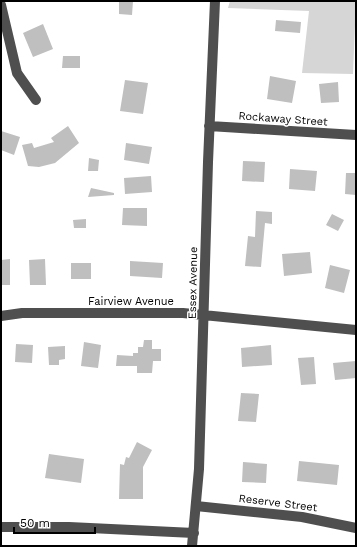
<svg xmlns="http://www.w3.org/2000/svg" width="357" height="547" font-family="'Work Sans',sans-serif">
<style>
.green{fill:#d6d6d6}
.building{fill:#bfbfbf}
.lines{fill:none;stroke-linecap:round;stroke-linejoin:round}
.minor{stroke:#4f4f4f;stroke-width:10}
.labels{text-anchor:middle;dominant-baseline:central;stroke-width:3;stroke-linejoin:round;paint-order:stroke}
.street-label{font-size:11px;fill:#000;stroke:#fff}
</style>
<rect width="100%" height="100%" fill="#fff"/>
<path class="green" d="M 230,1 L 356,1 L 353,74 L 302,73 L 309,11 L 228,8 Z"/>
<path class="building" d="M 119,1 L 133,1 L 132,15 L 119,14 Z
M 276,20 L 301,22 L 300,33 L 275,31 Z
M 43,24 L 53,49 L 33,57 L 23,33 Z
M 63,56 L 80,56 L 80,68 L 62,68 Z
M 270,76 L 296,81 L 292,103 L 267,99 Z
M 125,80 L 148,83 L 143,114 L 120,111 Z
M 338,82 L 339,102 L 321,103 L 319,84 Z
M 68,126 L 79,143 L 55,163 L 39,167 L 28,166 L 22,145 L 32,143 L 34,148 L 54,142 L 51,138 Z
M 1,131 L 20,137 L 14,155 L 1,150 Z
M 126,143 L 152,147 L 149,164 L 124,160 Z
M 89,158 L 99,160 L 98,171 L 88,171 Z
M 243,161 L 265,162 L 264,182 L 242,181 Z
M 290,169 L 317,171 L 315,191 L 289,189 Z
M 346,173 L 356,173 L 356,195 L 345,194 Z
M 151,176 L 152,192 L 125,194 L 124,178 Z
M 91,188 L 114,193 L 114,195 L 88,197 Z
M 123,208 L 147,208 L 147,226 L 122,225 Z
M 256,211 L 272,212 L 272,224 L 265,223 L 261,267 L 245,266 L 248,236 L 255,237 Z
M 332,214 L 344,220 L 338,231 L 326,225 Z
M 86,219 L 86,228 L 74,228 L 73,220 Z
M 310,252 L 312,273 L 284,276 L 282,254 Z
M 10,259 L 10,285 L 1,285 L 1,260 Z
M 45,259 L 46,285 L 30,285 L 29,260 Z
M 130,261 L 163,263 L 162,278 L 130,276 Z
M 71,263 L 91,263 L 91,279 L 71,279 Z
M 330,265 L 350,270 L 344,293 L 325,288 Z
M 144,340 L 152,340 L 152,349 L 161,349 L 161,361 L 153,361 L 152,373 L 137,373 L 137,366 L 116,366 L 117,355 L 133,356 L 133,353 L 138,353 L 138,347 L 143,347 Z
M 84,342 L 101,345 L 98,368 L 81,366 Z
M 16,344 L 33,345 L 32,363 L 15,362 Z
M 271,345 L 272,365 L 242,367 L 241,348 Z
M 65,346 L 65,359 L 59,360 L 59,365 L 49,365 L 48,347 Z
M 314,357 L 316,384 L 301,385 L 298,358 Z
M 356,361 L 356,378 L 335,380 L 333,363 Z
M 241,393 L 259,394 L 256,422 L 238,421 Z
M 137,442 L 152,450 L 143,467 L 143,499 L 119,499 L 120,464 L 124,465 L 126,457 L 129,458 Z
M 49,454 L 84,459 L 81,483 L 45,478 Z
M 299,461 L 339,465 L 337,485 L 297,481 Z
M 243,462 L 267,464 L 266,483 L 242,482 Z"/>
<g class="lines">
<path class="minor" d="M 1,5 L 17,73 L 36,100
M 209,126 L 356,135
M 1,316 L 22,313 L 183,313 L 356,330
M 196,506 L 302,517 L 356,528
M 1,527 L 69,527 L 194,533
M 192,546 L 199,469 L 208,162 L 215,1"/>
</g>
<g class="labels">
<g class="street-label">
<text transform="translate(283 119) rotate(4)">Rockaway Street</text>
<text transform="translate(193 283) rotate(-89)">Essex Avenue</text>
<text x="131" y="301">Fairview Avenue</text>
<text transform="translate(278 503) rotate(7)">Reserve Street</text>
</g>
</g>
<rect width="357" height="547" fill="none" stroke="#000000" stroke-width="4"/>
<path d="M14 527v6h81v-6" fill="none" stroke="#000000" stroke-width="2"/>
<text x="20" y="527" font-size="12" fill="#000000" stroke="#ffffff" stroke-width="3" paint-order="stroke">50 m</text>
</svg>
